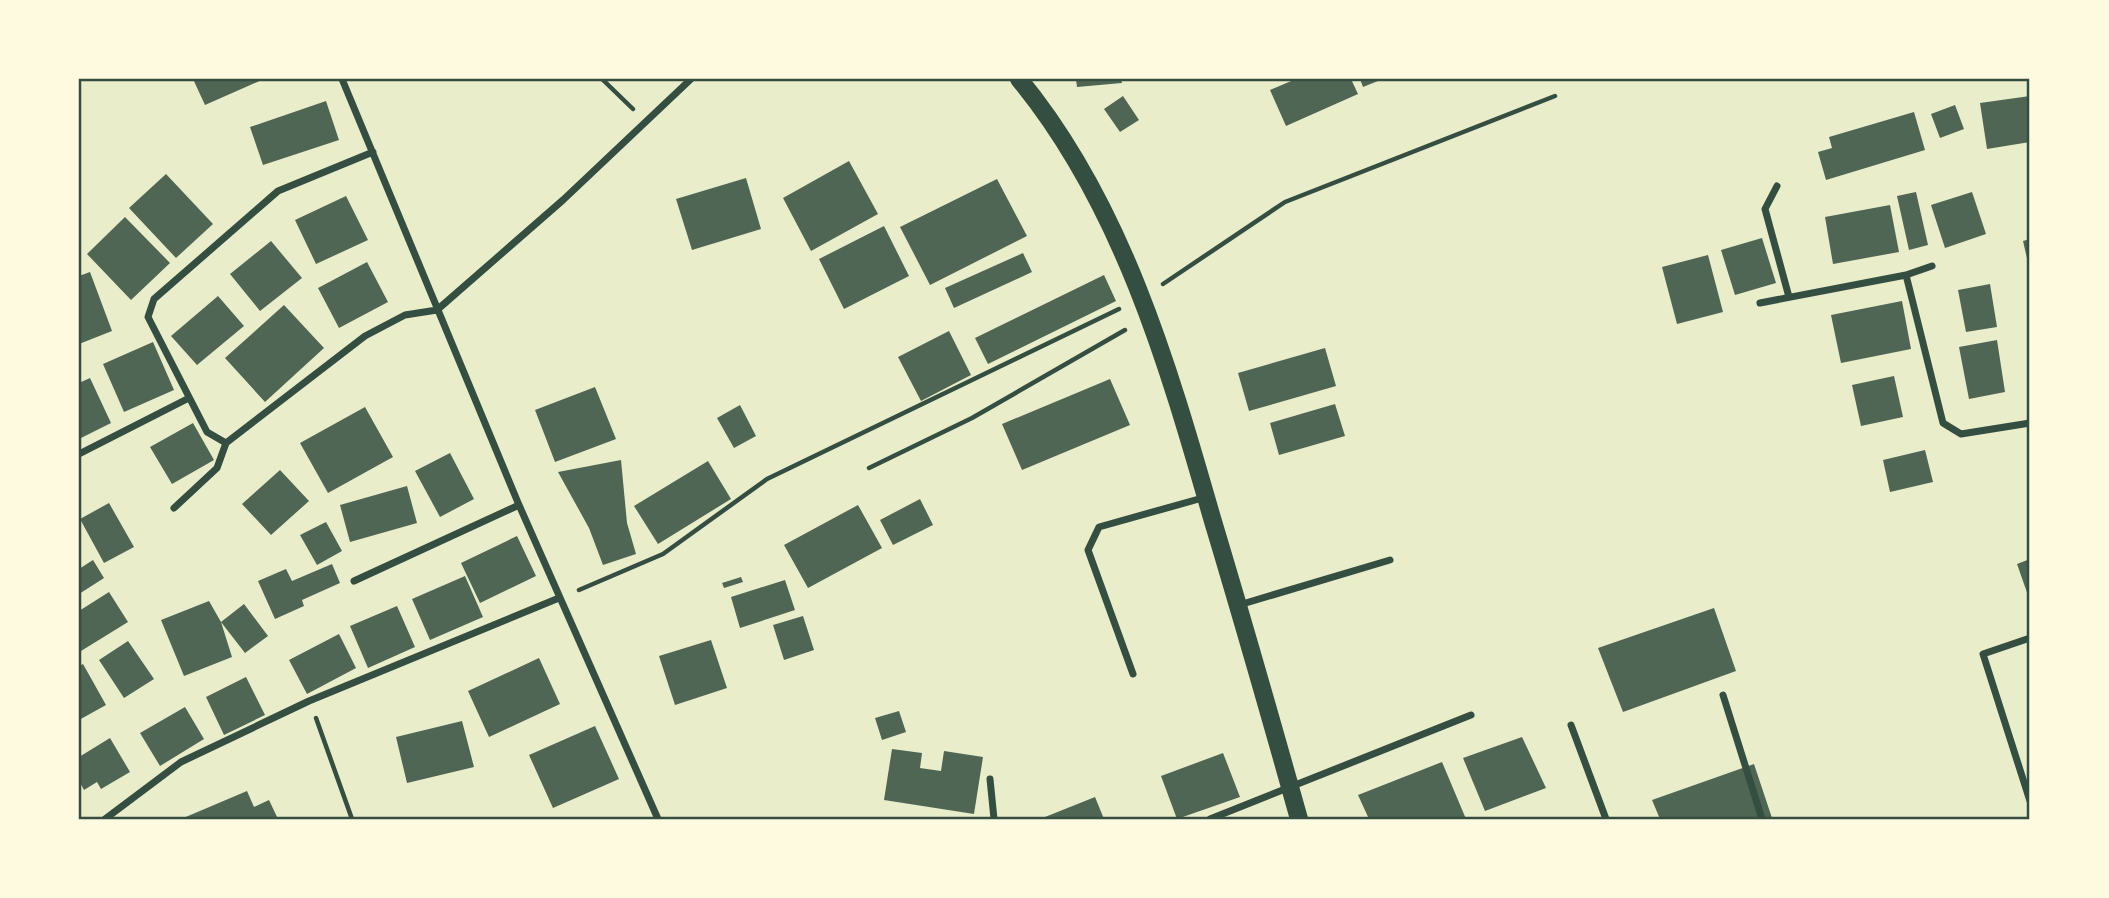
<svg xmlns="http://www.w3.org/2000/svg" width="2109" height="898" font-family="Poppins,sans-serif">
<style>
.building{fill:#4f6655}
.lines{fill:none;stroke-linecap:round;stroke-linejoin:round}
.path{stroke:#344e41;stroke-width:4.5}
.minor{stroke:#344e41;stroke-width:7}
.primary{stroke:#344e41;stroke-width:18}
.neatline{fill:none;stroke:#344e41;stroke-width:2.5}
</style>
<rect width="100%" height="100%" fill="#e9edc9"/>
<path class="building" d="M 193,79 L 264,79 L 205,105 Z
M 1076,79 L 1121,79 L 1122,83 L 1077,87 Z
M 1296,79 L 1351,79 L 1358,94 L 1286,126 L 1270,90 Z
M 1360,79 L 1383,79 L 1363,87 Z
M 1123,96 L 1139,120 L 1120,132 L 1104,109 Z
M 2030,96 L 2030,142 L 1987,149 L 1980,103 Z
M 326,101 L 339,140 L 263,165 L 250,127 Z
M 1955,105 L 1964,129 L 1940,138 L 1931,114 Z
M 1914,112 L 1925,150 L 1826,180 L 1818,152 L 1832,148 L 1829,137 Z
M 849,161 L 878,214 L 811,251 L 783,198 Z
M 166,174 L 213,224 L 176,258 L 129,208 Z
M 746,178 L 761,229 L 692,250 L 676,199 Z
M 997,179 L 1027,236 L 930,285 L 900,227 Z
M 1916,192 L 1928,245 L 1909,250 L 1897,196 Z
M 1972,192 L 1986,234 L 1945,248 L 1931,205 Z
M 346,196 L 368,240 L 316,264 L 295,220 Z
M 1890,205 L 1899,252 L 1833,264 L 1825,217 Z
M 125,217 L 170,263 L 131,300 L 87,254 Z
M 884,226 L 909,276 L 844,309 L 819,259 Z
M 1762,238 L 1776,283 L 1735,295 L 1721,250 Z
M 2030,239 L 2030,267 L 2029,267 L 2023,241 Z
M 271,241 L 302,278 L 260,311 L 230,274 Z
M 1023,253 L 1032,272 L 954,308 L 945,288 Z
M 1708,255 L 1723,312 L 1677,324 L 1662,267 Z
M 367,262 L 388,302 L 339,328 L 318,288 Z
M 90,272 L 112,331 L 79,344 L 79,276 Z
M 1104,275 L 1116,301 L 988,364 L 975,338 Z
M 1990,284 L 1997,327 L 1966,332 L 1958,290 Z
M 218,296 L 244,326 L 197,365 L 171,336 Z
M 1902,301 L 1911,349 L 1841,363 L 1831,315 Z
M 284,305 L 324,348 L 265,402 L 225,358 Z
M 949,331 L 971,375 L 921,401 L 898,357 Z
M 1997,340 L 2005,392 L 1969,399 L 1959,347 Z
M 153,342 L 174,390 L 124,412 L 103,364 Z
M 1325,348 L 1336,386 L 1249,411 L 1238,373 Z
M 1894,376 L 1903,417 L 1861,426 L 1852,385 Z
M 90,378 L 111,423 L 79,439 L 79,383 Z
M 1110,379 L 1130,425 L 1022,470 L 1002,424 Z
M 595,387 L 616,439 L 555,462 L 535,410 Z
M 1335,404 L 1345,436 L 1279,455 L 1270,423 Z
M 740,405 L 756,436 L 734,448 L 717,418 Z
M 365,407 L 393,457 L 328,493 L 300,443 Z
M 193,423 L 214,460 L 172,484 L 150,447 Z
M 1925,450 L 1933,482 L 1890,492 L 1883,460 Z
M 450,453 L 474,499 L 440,517 L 415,471 Z
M 621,460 L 627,523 L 636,554 L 603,565 L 589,528 L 558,472 Z
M 708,461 L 731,499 L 658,544 L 634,506 Z
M 280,470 L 309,501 L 271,535 L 242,504 Z
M 407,486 L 417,523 L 350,542 L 340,505 Z
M 920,499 L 933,525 L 893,545 L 880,520 Z
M 109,503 L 134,547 L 104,563 L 80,519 Z
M 858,505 L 882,548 L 808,588 L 784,545 Z
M 326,522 L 342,551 L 317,565 L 300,535 Z
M 517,536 L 536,576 L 480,603 L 461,563 Z
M 2030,559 L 2030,601 L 2017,564 Z
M 93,560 L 104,578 L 79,594 L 79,569 Z
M 332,564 L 340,583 L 302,600 L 304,606 L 275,619 L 258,581 L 286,569 L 292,581 Z
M 465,576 L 483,617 L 430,640 L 412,599 Z
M 741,577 L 743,582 L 724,588 L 722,583 Z
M 785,580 L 795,610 L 740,628 L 731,597 Z
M 109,592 L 128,622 L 81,651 L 79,611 Z
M 209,601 L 221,622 L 232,657 L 184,676 L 161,620 Z
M 244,604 L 268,636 L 245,653 L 221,622 Z
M 397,606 L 415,647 L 368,668 L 350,626 Z
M 1714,608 L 1736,671 L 1623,712 L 1598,648 Z
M 803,616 L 814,650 L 784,660 L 773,625 Z
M 339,634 L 356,668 L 307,694 L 289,660 Z
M 711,640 L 727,688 L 675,705 L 659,656 Z
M 128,641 L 154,679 L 124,698 L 99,660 Z
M 539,658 L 560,704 L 489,737 L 468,691 Z
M 83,664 L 106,705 L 79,720 L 79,666 Z
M 246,677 L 265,715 L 224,735 L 206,697 Z
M 185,707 L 204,739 L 160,766 L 140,733 Z
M 899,711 L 906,732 L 882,740 L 875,718 Z
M 462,721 L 474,767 L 407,783 L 396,737 Z
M 595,726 L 619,779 L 553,808 L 529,755 Z
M 1522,737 L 1546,788 L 1485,811 L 1463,758 Z
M 110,738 L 130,772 L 101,789 L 97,782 L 84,790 L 79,781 L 79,757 Z
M 892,749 L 922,753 L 920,768 L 941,771 L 944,751 L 983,757 L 974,814 L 884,800 Z
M 1223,753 L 1240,797 L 1177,819 L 1161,776 Z
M 1442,762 L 1466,819 L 1369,819 L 1358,795 Z
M 1754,764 L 1772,818 L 1660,819 L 1652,800 Z
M 247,791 L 254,807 L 269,800 L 278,819 L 181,819 Z
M 1095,797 L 1104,819 L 1040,819 Z"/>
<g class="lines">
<path class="path" d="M 602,79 L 633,109
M 1163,284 L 1285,202 L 1555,96
M 869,468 L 972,418 L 1125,330
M 579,590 L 663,554 L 767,479 L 1119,309
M 316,718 L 352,819"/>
<path class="minor" d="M 342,79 L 519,505 L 658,819
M 373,152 L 278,191 L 154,299 L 148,317 L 207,432 L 226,443 L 365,336 L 405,315 L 437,310 L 563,200 L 691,79
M 1777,186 L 1765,209 L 1789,297
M 1906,275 L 1943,423 L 1961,434 L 2030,423
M 1760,303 L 1906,275 L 1932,266
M 79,454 L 189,398
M 174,508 L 217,468 L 226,443
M 354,581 L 519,505
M 1239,605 L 1390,560
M 2030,638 L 1983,654 L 2030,801
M 1133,674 L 1088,550 L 1099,527 L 1206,497
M 1723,695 L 1762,819
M 1571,725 L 1606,819
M 990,779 L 994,819
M 105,819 L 181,762 L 309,701 L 559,598
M 1210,819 L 1471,715"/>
<path class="primary" d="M 1019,79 C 1122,204 1168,365 1212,518 C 1242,618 1271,719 1299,819"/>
</g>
<rect width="2109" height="898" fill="none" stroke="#fefae0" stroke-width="161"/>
<rect x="80" y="80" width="1948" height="738" class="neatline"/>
</svg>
